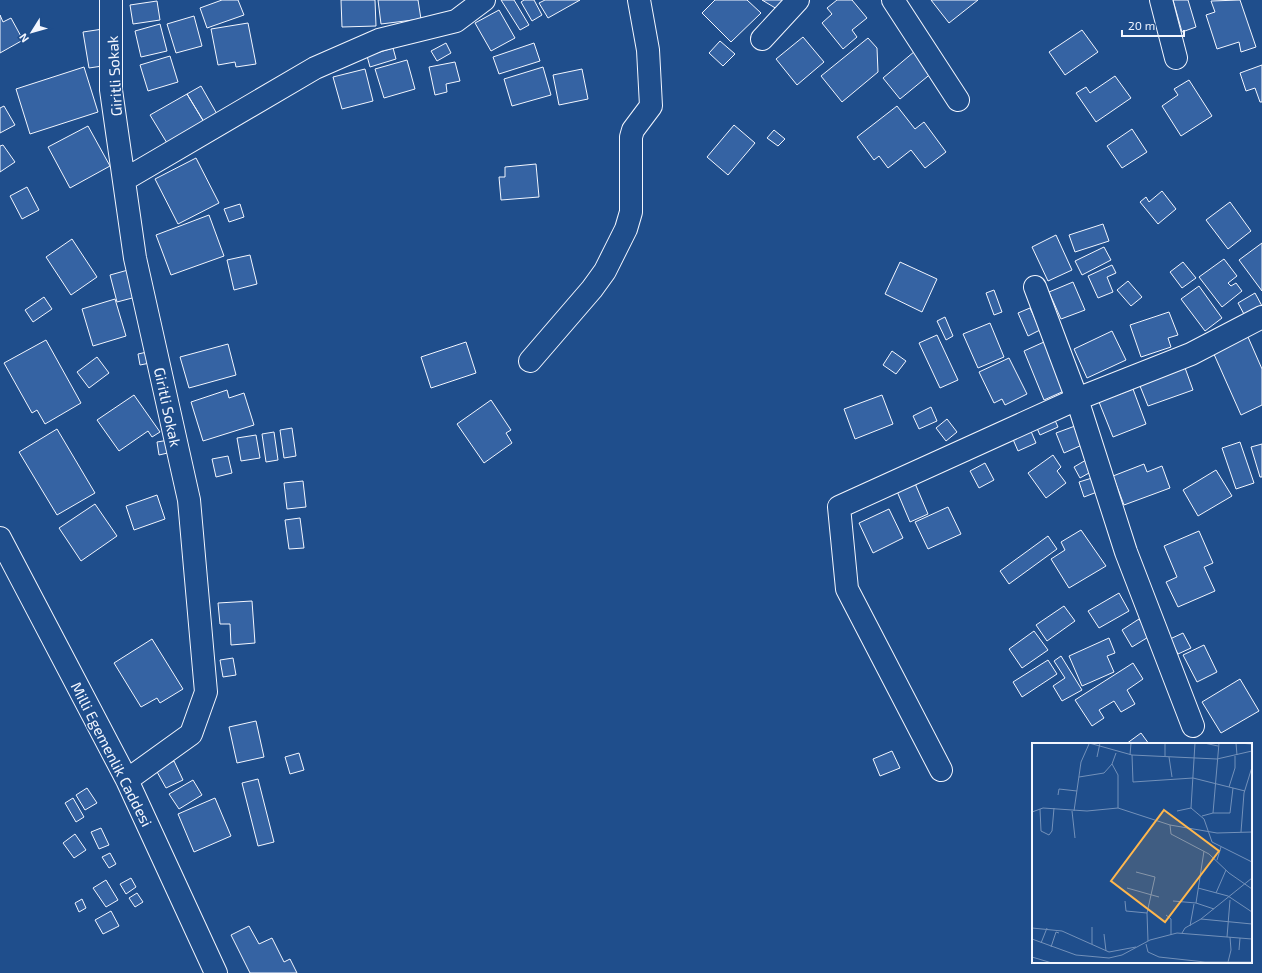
<svg xmlns="http://www.w3.org/2000/svg" width="1262" height="973" font-family="'Exo 2',sans-serif">
<style>
.building{fill:#3563a3;stroke:#f2f6ff}
.lines{fill:none;stroke-linecap:round;stroke-linejoin:round}
.minor-casing{stroke:#f2f6ff;stroke-width:24}
.minor{stroke:#1f4e8c;stroke-width:22}
.labels{text-anchor:middle;dominant-baseline:central;stroke-width:3;stroke-linejoin:round;paint-order:stroke}
.street-label{font-size:15px;fill:#f2f6ff;stroke:#1f4e8c}
.inset-road{fill:none;stroke:#7391ba;stroke-width:1}
.view{fill:#ffb74d;fill-opacity:0.15;stroke:#ffb74d;stroke-width:2}
.inset-edge{fill:none;stroke:#f2f6ff;stroke-width:2}
</style>
<rect width="100%" height="100%" fill="#1f4e8c"/>
<path class="building" d="M 222,0 L 238,0 L 244,15 L 207,28 L 200,8 Z
M 341,0 L 375,0 L 376,26 L 342,27 Z
M 378,0 L 418,0 L 421,19 L 381,24 Z
M 501,0 L 514,0 L 529,25 L 520,30 Z
M 524,0 L 534,0 L 542,15 L 532,21 L 521,2 Z
M 545,0 L 580,0 L 548,18 L 539,3 Z
M 715,0 L 747,0 L 761,13 L 731,42 L 702,13 Z
M 762,0 L 783,0 L 777,9 Z
M 837,0 L 852,0 L 867,18 L 852,30 L 857,37 L 843,49 L 822,23 L 832,14 L 827,8 Z
M 931,0 L 978,0 L 949,23 Z
M 1173,0 L 1188,0 L 1196,27 L 1182,32 Z
M 1240,0 L 1256,47 L 1241,52 L 1239,42 L 1217,49 L 1206,15 L 1215,12 L 1211,1 Z
M 157,1 L 160,20 L 133,24 L 130,5 Z
M 499,10 L 515,38 L 491,51 L 475,23 Z
M 0,15 L 3,22 L 11,18 L 23,40 L 0,53 Z
M 194,16 L 202,46 L 176,53 L 167,24 Z
M 248,23 L 256,64 L 236,67 L 235,62 L 218,65 L 211,29 Z
M 160,24 L 167,51 L 141,57 L 135,31 Z
M 103,29 L 109,65 L 89,68 L 83,32 Z
M 1082,30 L 1098,52 L 1065,75 L 1049,52 Z
M 803,37 L 824,62 L 797,85 L 776,59 Z
M 868,38 L 877,48 L 878,72 L 842,102 L 821,76 Z
M 720,41 L 735,54 L 723,66 L 709,53 Z
M 446,43 L 451,53 L 437,61 L 431,51 Z
M 534,43 L 540,61 L 499,74 L 493,57 Z
M 393,48 L 396,59 L 370,67 L 367,56 Z
M 915,51 L 933,72 L 900,99 L 883,78 Z
M 170,56 L 178,82 L 148,91 L 140,65 Z
M 407,60 L 415,89 L 384,98 L 375,69 Z
M 455,62 L 460,81 L 446,84 L 447,92 L 435,95 L 429,67 Z
M 1262,65 L 1262,102 L 1260,102 L 1255,88 L 1246,91 L 1240,73 Z
M 84,67 L 98,112 L 30,134 L 16,89 Z
M 543,67 L 551,95 L 512,106 L 504,79 Z
M 365,69 L 373,101 L 342,109 L 333,77 Z
M 582,69 L 588,99 L 559,105 L 553,75 Z
M 1115,76 L 1131,98 L 1096,122 L 1076,93 L 1086,87 L 1090,93 Z
M 1189,80 L 1212,116 L 1181,136 L 1162,106 L 1178,95 L 1174,89 Z
M 201,86 L 217,114 L 204,122 L 187,94 Z
M 187,94 L 204,122 L 167,143 L 150,115 Z
M 4,106 L 15,125 L 0,133 L 0,108 Z
M 897,106 L 915,129 L 924,122 L 946,152 L 925,168 L 911,150 L 888,168 L 879,156 L 874,160 L 857,137 Z
M 734,125 L 755,143 L 728,175 L 707,157 Z
M 88,126 L 110,166 L 70,188 L 48,147 Z
M 1132,129 L 1147,152 L 1122,168 L 1107,146 Z
M 774,130 L 785,139 L 778,146 L 767,138 Z
M 3,145 L 15,162 L 0,172 L 0,146 Z
M 196,158 L 219,203 L 178,224 L 155,179 Z
M 536,164 L 539,197 L 501,200 L 499,177 L 505,177 L 505,167 Z
M 27,187 L 39,210 L 22,219 L 10,196 Z
M 1162,191 L 1176,209 L 1158,224 L 1140,202 L 1146,197 L 1149,202 Z
M 1230,202 L 1251,231 L 1228,249 L 1206,220 Z
M 240,204 L 244,217 L 229,222 L 224,209 Z
M 209,215 L 224,256 L 171,275 L 156,235 Z
M 1103,224 L 1109,241 L 1075,252 L 1069,235 Z
M 1056,235 L 1072,270 L 1048,281 L 1032,247 Z
M 72,239 L 97,277 L 71,295 L 46,257 Z
M 1262,243 L 1262,291 L 1239,260 Z
M 1104,247 L 1111,260 L 1082,275 L 1075,261 Z
M 250,255 L 257,284 L 234,290 L 227,260 Z
M 1224,259 L 1237,276 L 1228,283 L 1231,286 L 1236,283 L 1242,291 L 1222,307 L 1199,277 Z
M 900,262 L 937,279 L 922,312 L 885,294 Z
M 1183,262 L 1196,278 L 1182,288 L 1170,272 Z
M 1112,265 L 1116,273 L 1107,277 L 1113,292 L 1098,298 L 1088,276 Z
M 128,270 L 136,297 L 117,302 L 110,275 Z
M 1128,281 L 1142,297 L 1131,306 L 1117,290 Z
M 1073,282 L 1085,310 L 1061,319 L 1049,292 Z
M 1199,286 L 1222,318 L 1205,331 L 1181,299 Z
M 994,290 L 1002,312 L 994,315 L 986,293 Z
M 1255,293 L 1262,306 L 1245,316 L 1238,303 Z
M 44,297 L 52,309 L 33,322 L 25,310 Z
M 115,299 L 126,336 L 93,346 L 82,309 Z
M 1030,308 L 1040,330 L 1028,336 L 1018,313 Z
M 1169,312 L 1178,335 L 1168,338 L 1171,347 L 1141,357 L 1130,325 Z
M 945,317 L 953,336 L 946,340 L 937,321 Z
M 990,323 L 1004,357 L 978,368 L 963,334 Z
M 1112,331 L 1126,360 L 1087,378 L 1074,349 Z
M 937,335 L 958,380 L 940,388 L 919,343 Z
M 1248,337 L 1262,369 L 1262,405 L 1241,415 L 1213,352 Z
M 46,340 L 81,403 L 45,424 L 37,410 L 32,413 L 4,363 Z
M 466,342 L 476,373 L 431,388 L 421,357 Z
M 1044,342 L 1064,391 L 1044,400 L 1024,351 Z
M 228,344 L 236,375 L 189,388 L 180,357 Z
M 892,351 L 906,361 L 896,374 L 883,365 Z
M 147,352 L 150,363 L 140,365 L 138,354 Z
M 97,357 L 109,373 L 89,388 L 77,372 Z
M 1009,358 L 1027,394 L 1005,405 L 1002,399 L 994,403 L 979,372 Z
M 1184,365 L 1193,390 L 1148,406 L 1138,381 Z
M 1133,389 L 1146,424 L 1113,437 L 1099,402 Z
M 227,390 L 229,398 L 244,393 L 254,425 L 203,441 L 191,402 Z
M 134,395 L 160,432 L 152,437 L 148,431 L 119,451 L 97,420 Z
M 882,395 L 893,424 L 855,439 L 844,409 Z
M 491,400 L 511,430 L 506,433 L 512,443 L 484,463 L 457,424 Z
M 931,407 L 937,421 L 919,429 L 913,416 Z
M 1054,418 L 1058,427 L 1040,435 L 1036,426 Z
M 947,419 L 957,432 L 946,441 L 936,428 Z
M 1075,426 L 1082,445 L 1064,453 L 1056,433 Z
M 292,428 L 296,456 L 284,458 L 280,430 Z
M 57,429 L 95,493 L 57,515 L 19,452 Z
M 1030,429 L 1036,443 L 1018,451 L 1012,437 Z
M 274,432 L 278,460 L 266,462 L 262,434 Z
M 256,435 L 260,458 L 241,461 L 237,438 Z
M 169,440 L 172,452 L 159,455 L 157,442 Z
M 1240,442 L 1254,483 L 1236,489 L 1222,448 Z
M 1262,444 L 1262,477 L 1260,477 L 1251,447 Z
M 1053,455 L 1061,467 L 1057,471 L 1066,483 L 1046,498 L 1028,473 Z
M 228,456 L 232,473 L 216,477 L 212,459 Z
M 1086,460 L 1089,473 L 1080,478 L 1074,467 Z
M 985,463 L 994,480 L 979,488 L 970,471 Z
M 1144,464 L 1147,472 L 1162,466 L 1170,488 L 1124,505 L 1113,476 Z
M 1216,470 L 1232,496 L 1198,516 L 1183,490 Z
M 1092,478 L 1097,492 L 1084,497 L 1079,482 Z
M 303,481 L 306,507 L 287,509 L 284,483 Z
M 914,481 L 928,514 L 910,522 L 896,489 Z
M 157,495 L 165,519 L 134,530 L 126,506 Z
M 95,504 L 117,536 L 81,561 L 59,528 Z
M 948,507 L 961,534 L 928,549 L 915,522 Z
M 889,509 L 903,538 L 873,553 L 859,523 Z
M 300,518 L 304,548 L 289,549 L 285,520 Z
M 1081,530 L 1106,566 L 1069,588 L 1051,559 L 1065,550 L 1061,542 Z
M 1199,531 L 1213,563 L 1204,567 L 1215,591 L 1178,607 L 1166,582 L 1177,577 L 1164,546 Z
M 1048,536 L 1057,549 L 1009,584 L 1000,571 Z
M 1119,593 L 1129,611 L 1099,628 L 1088,611 Z
M 252,601 L 255,643 L 231,645 L 230,624 L 220,624 L 218,603 Z
M 1064,606 L 1075,621 L 1047,641 L 1036,625 Z
M 1139,619 L 1150,636 L 1132,647 L 1122,630 Z
M 1034,631 L 1048,650 L 1022,668 L 1009,649 Z
M 1183,633 L 1191,648 L 1178,654 L 1170,639 Z
M 1109,638 L 1115,653 L 1107,656 L 1114,672 L 1082,686 L 1069,656 Z
M 152,639 L 183,689 L 160,703 L 157,698 L 141,707 L 114,663 Z
M 1204,645 L 1217,672 L 1197,682 L 1183,655 Z
M 1061,656 L 1082,690 L 1062,701 L 1053,686 L 1065,678 L 1054,661 Z
M 233,658 L 236,675 L 223,677 L 220,660 Z
M 1048,660 L 1057,674 L 1022,697 L 1013,682 Z
M 1133,663 L 1143,679 L 1127,690 L 1135,704 L 1121,712 L 1114,701 L 1099,710 L 1104,718 L 1092,726 L 1075,700 Z
M 1240,679 L 1259,711 L 1221,733 L 1202,702 Z
M 256,721 L 264,757 L 237,763 L 229,727 Z
M 1141,733 L 1149,744 L 1126,744 Z
M 892,751 L 900,768 L 880,776 L 873,759 Z
M 299,753 L 304,770 L 290,774 L 285,757 Z
M 174,761 L 183,780 L 166,788 L 156,770 Z
M 258,779 L 274,842 L 258,846 L 242,783 Z
M 193,780 L 202,795 L 179,809 L 169,794 Z
M 87,788 L 97,803 L 85,810 L 76,795 Z
M 73,798 L 84,817 L 76,822 L 65,803 Z
M 215,798 L 231,836 L 194,852 L 178,814 Z
M 101,828 L 109,845 L 99,849 L 91,832 Z
M 75,834 L 86,850 L 74,858 L 63,843 Z
M 110,853 L 116,864 L 109,868 L 102,857 Z
M 131,878 L 136,887 L 126,894 L 120,884 Z
M 106,880 L 118,900 L 106,907 L 93,888 Z
M 137,893 L 143,902 L 135,907 L 129,898 Z
M 82,899 L 86,908 L 79,912 L 75,903 Z
M 111,911 L 119,926 L 103,934 L 95,920 Z
M 249,926 L 259,944 L 272,938 L 284,962 L 290,959 L 297,973 L 250,973 L 231,935 Z"/>
<g class="lines">
<g class="minor-casing">
<path id="minor" d="M 111,0 L 111,90 L 135,258 L 189,500 L 206,692 L 191,734 L 127,780
M 893,0 L 958,100
M 1161,0 L 1176,58
M 762,39 L 798,0
M 124,180 L 315,68 L 379,40 L 456,21 L 484,0
M 1035,287 L 1077,399 L 1126,552 L 1193,726
M 530,361 L 592,289 L 605,271 L 626,229 L 631,212 L 631,137 L 633,130 L 651,106 L 648,50 L 639,0
M 0,538 L 127,780 L 216,973
M 941,770 L 847,589 L 839,507 L 1077,399 L 1191,354 L 1262,317"/>
</g>
<use href="#minor" class="minor"/>
</g>
<g class="labels">
<g class="street-label">
<text transform="translate(114 76) rotate(-93)">Giritli Sokak</text>
<text transform="translate(168 407) rotate(78)">Giritli Sokak</text>
<text transform="translate(112 754) rotate(63)">Milli Egemenlik Caddesi</text>
</g>
</g>
<g transform="translate(1032 743)">
<rect width="220" height="220" fill="#1f4e8c"/>
<path class="inset-road" d="M 57,0 L 100,12 L 185,16 L 220,8M 163,0 L 159,65 L 172,76 L 180,99 L 220,119M 172,0 L 186,3M 204,0 L 205,12M 206,0 L 220,1M 98,12 L 99,0M 100,12 L 101,39 L 161,35 L 213,48M 133,13 L 133,0M 65,14 L 68,0M 137,14 L 140,34M 80,21 L 86,32 L 86,65M 47,34 L 72,30 L 80,21 L 84,10M 197,44 L 203,25 L 203,13M 26,52 L 27,46 L 45,48M 8,66 L 9,88 L 17,92 L 20,88 L 22,65M 40,68 L 43,95M 42,68 L 49,19 L 57,1M 145,68 L 159,65M 0,69 L 11,65 L 55,68 L 86,65 L 138,82 L 185,90 L 220,89M 181,70 L 187,0M 170,73 L 181,70 L 198,70 L 201,45M 138,82 L 139,91 L 177,111 L 197,130 L 220,146M 209,89 L 212,50 L 220,24M 185,117 L 189,104M 104,129 L 123,134 L 115,170 L 116,198M 95,145 L 127,154M 166,145 L 196,153 L 220,169M 184,150 L 194,127M 93,158 L 94,168 L 115,170M 141,158 L 164,160 L 182,166M 164,160 L 172,108M 134,172 L 139,176 L 139,192M 169,176 L 220,181M 158,183 L 162,161M 0,185 L 30,188 L 77,209 L 104,204M 150,190 L 153,185 L 169,176 L 220,135M 72,191 L 74,208M 195,194 L 198,157M 0,196 L 44,212 L 77,215 L 90,212 L 118,197 L 145,190 L 220,196M 9,200 L 15,185M 60,201 L 60,184M 114,201 L 116,209 L 127,214 L 173,219 L 220,219M 19,204 L 24,189 L 27,190M 207,207 L 208,195M 0,214 L 20,220M 196,219 L 199,207 L 198,194"/>
<path class="view" d="M 132,67 L 187,108 L 133,179 L 79,138 Z"/>
<rect width="220" height="220" class="inset-edge"/>
</g>
<g transform="translate(32 32) rotate(233)" stroke="#1f4e8c" stroke-width="3" paint-order="stroke">
<path d="M0-3L7 15L0 10L-7 15Z" fill="#f2f6ff"/>
<text y="-6" font-size="11" font-weight="bold" text-anchor="middle" fill="#f2f6ff">N</text>
</g>
<path d="M1122 30v6h62v-6" fill="none" stroke="#f2f6ff" stroke-width="2"/>
<text x="1128" y="30" font-size="12" fill="#f2f6ff" stroke="#1f4e8c" stroke-width="3" paint-order="stroke">20 m</text>
</svg>
